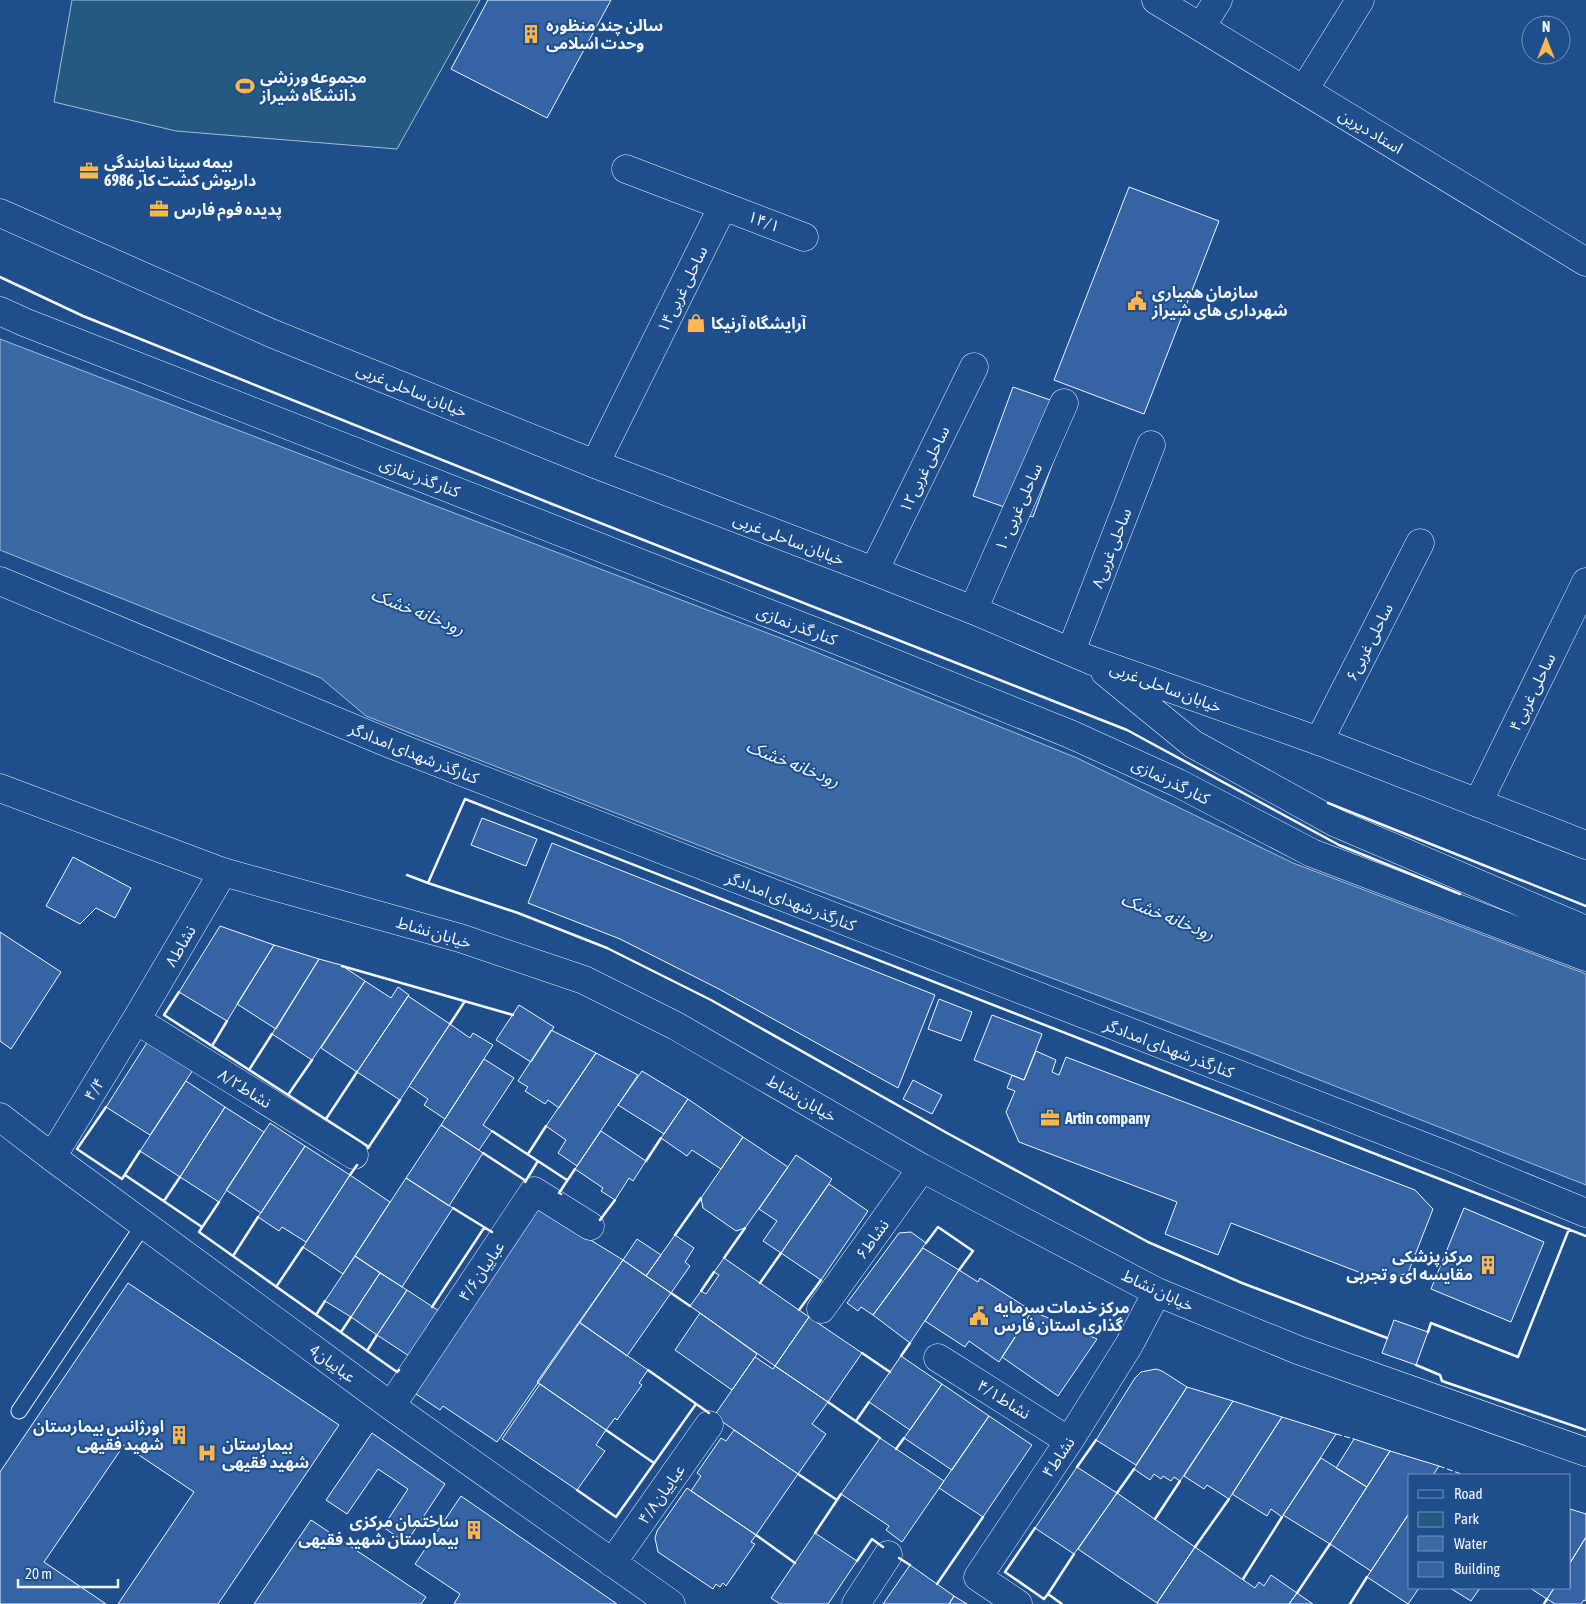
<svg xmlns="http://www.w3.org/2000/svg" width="1586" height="1604" font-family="'Asap Condensed','Noto Sans Arabic',sans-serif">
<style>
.green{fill:#245a82;stroke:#a8bbd7}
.water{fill:#3b69a3;stroke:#a8bbd7}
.building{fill:#3563a3;stroke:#f2f6ff}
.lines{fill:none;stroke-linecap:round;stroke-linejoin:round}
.lane-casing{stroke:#f2f6ff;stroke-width:17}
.street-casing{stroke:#f2f6ff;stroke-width:29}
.secondary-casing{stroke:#f2f6ff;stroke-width:29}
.lane{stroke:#1f4e8c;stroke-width:15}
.street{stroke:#1f4e8c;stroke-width:28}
.secondary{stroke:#1f4e8c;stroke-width:28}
.fence{stroke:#f2f6ff;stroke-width:1;stroke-dasharray:6 2.5;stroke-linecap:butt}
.wall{stroke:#f2f6ff;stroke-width:2.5}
.labels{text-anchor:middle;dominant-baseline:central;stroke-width:4;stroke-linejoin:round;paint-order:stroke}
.poi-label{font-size:16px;font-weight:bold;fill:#f2f6ff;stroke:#1f4e8c;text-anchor:start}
.street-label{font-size:16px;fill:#f2f6ff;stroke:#1f4e8c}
.water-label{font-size:18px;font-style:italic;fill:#f2f6ff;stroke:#1f4e8c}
</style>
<rect width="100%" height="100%" fill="#1f4e8c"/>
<path class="green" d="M 72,0 L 480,0 L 397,149 L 176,131 L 54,102 Z"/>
<path class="water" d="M 0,339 L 796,644 L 1077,758 L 1293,863 L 1586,974 L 1586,1185 L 1246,1051 L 729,857 L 366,716 L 321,678 L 0,550 Z"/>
<path class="building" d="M 488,0 L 611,0 L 547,118 L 451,69 Z
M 1129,187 L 1219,221 L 1144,414 L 1054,380 Z
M 1013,387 L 1073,408 L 1033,517 L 973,496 Z
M 482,818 L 537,839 L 526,866 L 471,845 Z
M 552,843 L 935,995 L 898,1088 L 719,989 L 620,939 L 528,903 Z
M 73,857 L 131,888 L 115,918 L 96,908 L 80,924 L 46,906 Z
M 220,926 L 274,945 L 227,1021 L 179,992 Z
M 0,932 L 61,972 L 11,1049 L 0,1041 Z
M 274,945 L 319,959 L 276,1029 L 237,1004 Z
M 319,959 L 341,965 L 365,981 L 312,1060 L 272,1034 Z
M 365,981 L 391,998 L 398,987 L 409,995 L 357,1072 L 321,1048 Z
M 408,996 L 450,1024 L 400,1100 L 357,1072 Z
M 939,999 L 972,1012 L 961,1041 L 928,1029 Z
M 519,1005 L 554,1027 L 531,1062 L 496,1040 Z
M 992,1015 L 1042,1034 L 1024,1080 L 974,1060 Z
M 450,1024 L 470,1038 L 473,1033 L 493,1045 L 445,1119 L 424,1105 L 428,1099 L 409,1086 Z
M 551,1030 L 596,1053 L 559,1108 L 548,1100 L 545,1104 L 525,1091 L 528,1087 L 518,1081 Z
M 148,1041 L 193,1070 L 150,1135 L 106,1107 Z
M 1036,1051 L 1056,1060 L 1052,1072 L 1059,1075 L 1066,1057 L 1415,1190 L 1433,1209 L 1408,1273 L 1382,1281 L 1231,1223 L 1218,1255 L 1165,1234 L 1177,1202 L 1019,1142 L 1006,1112 L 1015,1091 L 1007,1088 L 1012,1075 L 1024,1080 Z
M 596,1053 L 638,1075 L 577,1166 L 558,1153 L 566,1140 L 546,1126 Z
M 484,1059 L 514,1078 L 483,1125 L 492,1131 L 479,1150 L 441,1125 Z
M 642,1071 L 688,1099 L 664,1134 L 618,1105 Z
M 913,1080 L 942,1095 L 932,1114 L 903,1099 Z
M 186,1081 L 225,1107 L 180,1177 L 140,1151 Z
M 688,1099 L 743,1137 L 721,1169 L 692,1150 L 687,1156 L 661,1138 Z
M 225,1107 L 264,1132 L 219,1202 L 180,1177 Z
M 270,1123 L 305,1146 L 261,1213 L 226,1190 Z
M 441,1125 L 483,1153 L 449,1206 L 406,1178 Z
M 601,1131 L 646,1161 L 633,1181 L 629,1178 L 615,1200 L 601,1191 L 603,1188 L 575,1169 Z
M 743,1137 L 788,1167 L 745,1228 L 736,1231 L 703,1208 L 701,1198 Z
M 305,1146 L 350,1175 L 306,1242 L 282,1227 L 279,1231 L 258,1217 Z
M 796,1155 L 832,1179 L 781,1253 L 763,1241 L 777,1221 L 759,1209 Z
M 350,1175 L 390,1202 L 343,1274 L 303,1247 Z
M 406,1178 L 453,1208 L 402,1287 L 355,1256 Z
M 829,1184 L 868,1211 L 821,1280 L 781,1253 Z
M 537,1207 L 623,1260 L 497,1442 L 443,1406 L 440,1410 L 413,1392 Z
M 1464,1208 L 1544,1242 L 1511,1322 L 1431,1289 Z
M 911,1232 L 926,1243 L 873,1315 L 861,1307 L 858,1311 L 847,1303 L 899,1233 Z
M 675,1235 L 694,1248 L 685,1262 L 690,1266 L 671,1293 L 646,1276 Z
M 637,1239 L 661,1255 L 646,1276 L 623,1260 Z
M 923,1248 L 959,1270 L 910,1343 L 873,1315 Z
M 355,1256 L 380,1273 L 351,1317 L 325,1301 Z
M 724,1258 L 809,1317 L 775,1366 L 690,1306 L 701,1291 L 706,1294 L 719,1275 L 714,1272 Z
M 623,1260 L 671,1293 L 627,1356 L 579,1322 Z
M 959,1270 L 978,1282 L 980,1278 L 1032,1311 L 999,1362 L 969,1341 L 965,1347 L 925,1321 Z
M 380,1273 L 407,1290 L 377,1335 L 351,1317 Z
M 128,1283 L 339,1425 L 218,1604 L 118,1604 L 194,1492 L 124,1445 L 44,1562 L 106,1604 L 0,1604 L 0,1472 Z
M 407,1290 L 439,1311 L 409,1356 L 377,1335 Z
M 1032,1311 L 1097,1339 L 1058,1396 L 1002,1357 Z
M 700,1313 L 757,1354 L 732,1390 L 675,1350 Z
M 809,1317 L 862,1353 L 828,1402 L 775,1366 Z
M 1394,1320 L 1428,1332 L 1416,1365 L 1382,1353 Z
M 579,1322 L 648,1370 L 639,1383 L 642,1385 L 617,1420 L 615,1418 L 606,1430 L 537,1382 Z
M 901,1356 L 942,1384 L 910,1430 L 869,1402 Z
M 755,1357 L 773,1369 L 775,1366 L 828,1402 L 812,1424 L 826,1434 L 798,1474 L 714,1416 Z
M 1156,1369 L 1162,1371 L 1187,1387 L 1136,1465 L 1096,1440 L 1135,1378 L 1141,1372 Z
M 540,1384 L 606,1430 L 596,1445 L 605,1451 L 577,1490 L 502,1439 Z
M 942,1384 L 989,1416 L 952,1470 L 904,1438 Z
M 1187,1387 L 1233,1401 L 1180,1481 L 1174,1477 L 1171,1481 L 1163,1476 L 1161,1479 L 1154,1474 L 1150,1480 L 1134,1469 Z
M 1233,1401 L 1282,1417 L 1229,1499 L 1207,1485 L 1204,1489 L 1184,1476 Z
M 989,1416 L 1032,1445 L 983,1517 L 939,1488 Z
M 1282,1417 L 1336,1434 L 1282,1517 L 1271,1509 L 1267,1516 L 1232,1494 Z
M 734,1430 L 798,1474 L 756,1535 L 691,1491 L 701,1476 L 697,1473 L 721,1438 L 726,1441 Z
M 372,1433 L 445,1484 L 406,1543 L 383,1527 L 408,1489 L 378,1469 L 347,1514 L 326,1500 Z
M 880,1438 L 944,1481 L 902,1542 L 886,1530 L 889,1526 L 841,1494 Z
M 1354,1439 L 1390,1451 L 1367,1487 L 1336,1468 Z
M 1390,1451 L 1439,1466 L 1433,1475 L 1410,1475 L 1410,1512 L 1371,1571 L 1330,1544 Z
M 1321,1458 L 1367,1487 L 1330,1544 L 1283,1515 Z
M 1077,1467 L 1117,1493 L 1074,1554 L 1035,1528 Z
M 687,1488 L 756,1535 L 751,1542 L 755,1544 L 726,1586 L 723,1583 L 720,1587 L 716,1584 L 713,1589 L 658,1552 L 655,1538 L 657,1531 Z
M 1117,1493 L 1195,1547 L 1157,1603 L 1078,1549 Z
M 461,1496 L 617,1604 L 454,1604 L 460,1594 L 415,1564 Z
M 1570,1509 L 1586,1514 L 1586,1537 L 1570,1563 Z
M 1410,1512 L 1410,1588 L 1419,1588 L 1408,1604 L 1367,1577 Z
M 311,1520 L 426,1597 L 421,1604 L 254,1604 Z
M 815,1533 L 857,1561 L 828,1604 L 780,1604 L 771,1598 Z
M 1586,1537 L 1586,1601 L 1584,1600 L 1581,1604 L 1555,1604 L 1547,1599 L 1554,1588 L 1570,1588 L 1570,1563 Z
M 1195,1547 L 1255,1588 L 1259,1582 L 1264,1586 L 1271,1575 L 1297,1593 L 1289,1604 L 1158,1604 L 1157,1603 Z
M 910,1565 L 954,1596 L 949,1604 L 883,1604 Z
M 1450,1588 L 1480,1588 L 1471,1601 Z
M 1530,1588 L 1554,1588 L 1547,1599 Z
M 1297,1593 L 1313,1604 L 1289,1604 Z
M 954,1596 L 967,1604 L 949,1604 Z"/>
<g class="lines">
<g class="lane-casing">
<path id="lane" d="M 19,1411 L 144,1224"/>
</g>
<g class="street-casing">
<path id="street" d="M 1156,0 L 1586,262
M 1201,27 L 1218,0
M 1304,90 L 1360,0
M 723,206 L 804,237
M 595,464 L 723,206 L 626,169
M 874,571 L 974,367
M 973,610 L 1064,403
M 1071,651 L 1151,445
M 1319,741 L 1420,543
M 1478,803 L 1586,582
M 136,1020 L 354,1155
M 0,1117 L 52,1157 L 391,1406 L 671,1604
M 52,1157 L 136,1020 L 223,872
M 821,1309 L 922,1168
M 938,1358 L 1069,1441
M 391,1406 L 534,1191 L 590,1226
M 612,1563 L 709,1425
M 856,1604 L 888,1555
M 1018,1604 L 978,1577 L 1069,1441 L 1129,1345 L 1157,1292"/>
</g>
<g class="secondary-casing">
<path id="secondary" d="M 0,213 L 271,333 L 595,464 L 874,571 L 973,610 L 1090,660 L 1319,741 L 1586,845
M 0,311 L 24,322 L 834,639 L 1070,734 L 1178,783 L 1312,853 L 1586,957
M 0,581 L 393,745 L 1451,1157 L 1586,1213
M 1105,672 L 1193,744 L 1336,823 L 1586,930
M 0,788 L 223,872 L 460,938 L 584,980 L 676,1026 L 922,1168 L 1157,1292 L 1298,1350 L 1586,1452"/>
</g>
<use href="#lane" class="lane"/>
<use href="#street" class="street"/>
<use href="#secondary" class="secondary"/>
<path class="fence" d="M 1336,1434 L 1354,1439
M 1439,1466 L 1464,1475"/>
<path class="wall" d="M 0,277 L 83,316 L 552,504 L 1127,730 L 1339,845 L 1460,894
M 1328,803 L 1586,906
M 407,875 L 428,883
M 342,966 L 513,1015
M 179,992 L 164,1015 L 369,1147
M 450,1024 L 465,1001
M 212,1046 L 227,1021
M 249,1070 L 272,1034
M 288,1095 L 312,1060
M 106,1107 L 77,1149 L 122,1179 L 140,1151
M 326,1119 L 357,1072
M 492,1131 L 567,1180
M 368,1148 L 400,1100
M 483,1153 L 526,1181
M 528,1154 L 546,1126
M 646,1161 L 661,1138
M 125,1175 L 202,1227
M 350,1175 L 357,1165
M 525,1182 L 538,1161
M 561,1194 L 559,1193 L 575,1169
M 164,1201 L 180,1177
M 219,1202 L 199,1232 L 397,1372 L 399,1370
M 453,1208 L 492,1232
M 600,1220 L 615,1200
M 675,1235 L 701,1198
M 926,1243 L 938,1227 L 973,1251 L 959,1270
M 233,1256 L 258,1217
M 724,1258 L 745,1228
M 760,1283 L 781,1253
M 276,1287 L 303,1247
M 701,1291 L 714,1272
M 671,1293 L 690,1306
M 432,1307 L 484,1228
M 799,1310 L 821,1280
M 316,1315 L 325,1301
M 341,1332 L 351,1317
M 1428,1332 L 1431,1323 L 1518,1357 L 1569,1229
M 1387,1338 L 1242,1283 L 1148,1242 L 947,1133 L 711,1000 L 607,948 L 518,913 L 428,883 L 465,799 L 1586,1236
M 367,1351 L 377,1335
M 862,1353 L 890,1372
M 901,1356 L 910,1343
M 1416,1365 L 1440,1375 L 1442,1381 L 1586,1430
M 648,1370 L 709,1413
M 828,1402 L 880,1438
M 856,1421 L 869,1402
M 606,1430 L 654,1463
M 896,1449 L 904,1438
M 1077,1467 L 1096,1440
M 798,1474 L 837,1500
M 577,1490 L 616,1517 L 696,1404
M 1117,1493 L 1134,1469
M 1155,1519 L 1180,1481
M 1035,1528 L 1005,1572 L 1044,1599 L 1048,1594
M 815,1533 L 841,1494
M 756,1535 L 795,1563
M 1195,1547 L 1229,1499
M 899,1558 L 910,1565
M 857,1561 L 872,1539 L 883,1547
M 1243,1579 L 1282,1517
M 937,1584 L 983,1517
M 1297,1593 L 1330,1544
M 1062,1604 L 1048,1594 L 1074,1554
M 1350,1604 L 1367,1577
M 1544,1604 L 1547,1599"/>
</g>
<defs>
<g id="building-bare" transform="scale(1.5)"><path d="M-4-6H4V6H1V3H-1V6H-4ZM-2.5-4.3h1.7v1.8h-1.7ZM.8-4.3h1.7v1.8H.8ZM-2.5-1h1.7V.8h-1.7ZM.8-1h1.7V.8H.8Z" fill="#ffb74d" stroke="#1f4e8c" stroke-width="2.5" paint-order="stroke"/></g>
<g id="stadium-bare" transform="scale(1.5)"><path d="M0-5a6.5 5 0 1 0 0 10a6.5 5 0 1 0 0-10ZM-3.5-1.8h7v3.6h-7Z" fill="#ffb74d" stroke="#1f4e8c" stroke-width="2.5" paint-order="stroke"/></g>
<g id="office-bare" transform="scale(1.5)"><path d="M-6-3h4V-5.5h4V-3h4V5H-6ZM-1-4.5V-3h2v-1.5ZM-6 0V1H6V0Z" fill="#ffb74d" stroke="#1f4e8c" stroke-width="2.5" paint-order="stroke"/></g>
<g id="civic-bare" transform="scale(1.5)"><path d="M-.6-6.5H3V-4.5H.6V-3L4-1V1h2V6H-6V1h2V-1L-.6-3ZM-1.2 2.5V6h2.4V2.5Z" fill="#ffb74d" stroke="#1f4e8c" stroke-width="2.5" paint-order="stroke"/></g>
<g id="shop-bare" transform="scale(1.5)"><path d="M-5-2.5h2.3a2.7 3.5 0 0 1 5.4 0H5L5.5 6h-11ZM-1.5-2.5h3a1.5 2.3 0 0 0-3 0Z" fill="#ffb74d" stroke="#1f4e8c" stroke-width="2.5" paint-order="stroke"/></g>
<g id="hospital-bare" transform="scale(1.5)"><path d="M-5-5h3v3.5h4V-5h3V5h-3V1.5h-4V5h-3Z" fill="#ffb74d" stroke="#1f4e8c" stroke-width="2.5" paint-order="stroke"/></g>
</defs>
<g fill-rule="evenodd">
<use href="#building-bare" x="531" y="34"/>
<use href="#stadium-bare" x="245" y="86"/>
<use href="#office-bare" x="89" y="171"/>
<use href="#office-bare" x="159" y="209"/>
<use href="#civic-bare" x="1137" y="301"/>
<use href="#shop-bare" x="696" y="323"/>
<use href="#office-bare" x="1050" y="1118"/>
<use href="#building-bare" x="1488" y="1265"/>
<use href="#civic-bare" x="979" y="1316"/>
<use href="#building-bare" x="179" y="1435"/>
<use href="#hospital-bare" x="207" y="1453"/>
<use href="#building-bare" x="474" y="1530"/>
</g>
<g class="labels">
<g class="poi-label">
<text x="546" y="25">سالن چند منظوره<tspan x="546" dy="18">وحدت اسلامی</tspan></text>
<text x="260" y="77">مجموعه ورزشی<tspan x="260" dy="18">دانشگاه شیراز</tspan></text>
<text x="104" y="162">بیمه سینا نمایندگی<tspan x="104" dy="18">6986 داریوش کشت کار</tspan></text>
<text x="174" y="209">پدیده فوم فارس</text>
<text x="1152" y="292">سازمان همیاری<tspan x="1152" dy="18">شهرداری های شیراز</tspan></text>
<text x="711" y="323">آرایشگاه آرنیکا</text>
<text x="1065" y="1118">Artin company</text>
<text x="1473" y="1256" text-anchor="end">مرکز پزشکی<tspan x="1473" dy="18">مقایسه ای و تجربی</tspan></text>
<text x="994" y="1307">مرکز خدمات سرمایه<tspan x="994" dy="18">گذاری استان فارس</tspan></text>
<text x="164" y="1426" text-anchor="end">اورژانس بیمارستان<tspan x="164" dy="18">شهید فقیهی</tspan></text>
<text x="222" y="1444">بیمارستان<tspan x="222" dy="18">شهید فقیهی</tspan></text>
<text x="459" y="1521" text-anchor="end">ساختمان مرکزی<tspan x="459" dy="18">بیمارستان شهید فقیهی</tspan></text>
</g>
<g class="street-label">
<text transform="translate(1371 131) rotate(31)">استاد دیرین</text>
<text transform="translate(764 221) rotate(21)">۱۴/۱</text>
<text transform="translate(682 289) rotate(-64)">ساحلی غربی۱۴</text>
<text transform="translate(412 390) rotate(22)">خیابان ساحلی غربی</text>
<text transform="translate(924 469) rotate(-64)">ساحلی غربی۱۲</text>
<text transform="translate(420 477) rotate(21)">کنار گذر نمازی</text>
<text transform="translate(1018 507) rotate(-66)">ساحلی غربی۱۰</text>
<text transform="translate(789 539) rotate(21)">خیابان ساحلی غربی</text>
<text transform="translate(1111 548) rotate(-69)">ساحلی غربی۸</text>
<text transform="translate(797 625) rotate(21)">کنار گذر نمازی</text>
<text transform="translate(1369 642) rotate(-63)">ساحلی غربی۶</text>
<text transform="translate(1166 687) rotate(20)">خیابان ساحلی غربی</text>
<text transform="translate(1532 692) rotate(-64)">ساحلی غربی۴</text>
<text transform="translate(414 753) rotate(22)">کنارگذر شهدای امدادگر</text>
<text transform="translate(1171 781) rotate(26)">کنار گذر نمازی</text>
<text transform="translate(791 901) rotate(21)">کنارگذر شهدای امدادگر</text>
<text transform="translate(434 932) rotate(16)">خیابان نشاط</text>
<text transform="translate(180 946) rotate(-60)">نشاط۸</text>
<text transform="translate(1169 1048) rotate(21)">کنارگذر شهدای امدادگر</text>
<text transform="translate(245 1088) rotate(32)">نشاط۸/۲</text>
<text transform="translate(94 1089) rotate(-58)">۴/۴</text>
<text transform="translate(802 1098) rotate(30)">خیابان نشاط</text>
<text transform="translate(872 1239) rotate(-54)">نشاط۶</text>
<text transform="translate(481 1271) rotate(-56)">عباییان۴/۶</text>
<text transform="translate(1158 1290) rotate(25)">خیابان نشاط</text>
<text transform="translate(333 1363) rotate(36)">عباییان4</text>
<text transform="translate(1004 1399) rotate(32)">نشاط۴/۱</text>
<text transform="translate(1058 1457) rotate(-56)">نشاط۴</text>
<text transform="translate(661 1494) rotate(-55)">عباییان۴/۸</text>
</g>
<g class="water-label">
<text transform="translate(418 611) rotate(22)">رودخانه خشک</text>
<text transform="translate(793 763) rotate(22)">رودخانه خشک</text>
<text transform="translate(1168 916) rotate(22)">رودخانه خشک</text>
</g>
</g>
<rect x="1408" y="1474" width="162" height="115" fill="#1f4e8c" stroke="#7391ba"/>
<rect x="1418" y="1490" width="25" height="8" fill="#1f4e8c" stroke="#7391ba"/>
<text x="1454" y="1499" font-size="15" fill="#f2f6ff">Road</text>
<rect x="1418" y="1512" width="25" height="15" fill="#245a82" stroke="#7391ba"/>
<text x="1454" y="1524" font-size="15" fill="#f2f6ff">Park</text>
<rect x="1418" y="1536" width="25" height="15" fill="#3b69a3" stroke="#7391ba"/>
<text x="1454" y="1549" font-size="15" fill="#f2f6ff">Water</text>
<rect x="1418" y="1562" width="25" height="15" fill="#3563a3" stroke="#7391ba"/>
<text x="1454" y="1574" font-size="15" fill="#f2f6ff">Building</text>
<g transform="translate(1546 40)"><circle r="24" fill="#1f4e8c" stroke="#7391ba"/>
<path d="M0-4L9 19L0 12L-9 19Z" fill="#ffb74d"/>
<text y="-8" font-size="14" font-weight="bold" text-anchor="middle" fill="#f2f6ff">N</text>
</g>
<path d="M18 1579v8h100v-8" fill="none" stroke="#f2f6ff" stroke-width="2.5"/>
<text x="25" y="1579" font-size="15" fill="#f2f6ff" stroke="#1f4e8c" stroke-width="4" paint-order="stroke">20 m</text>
</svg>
